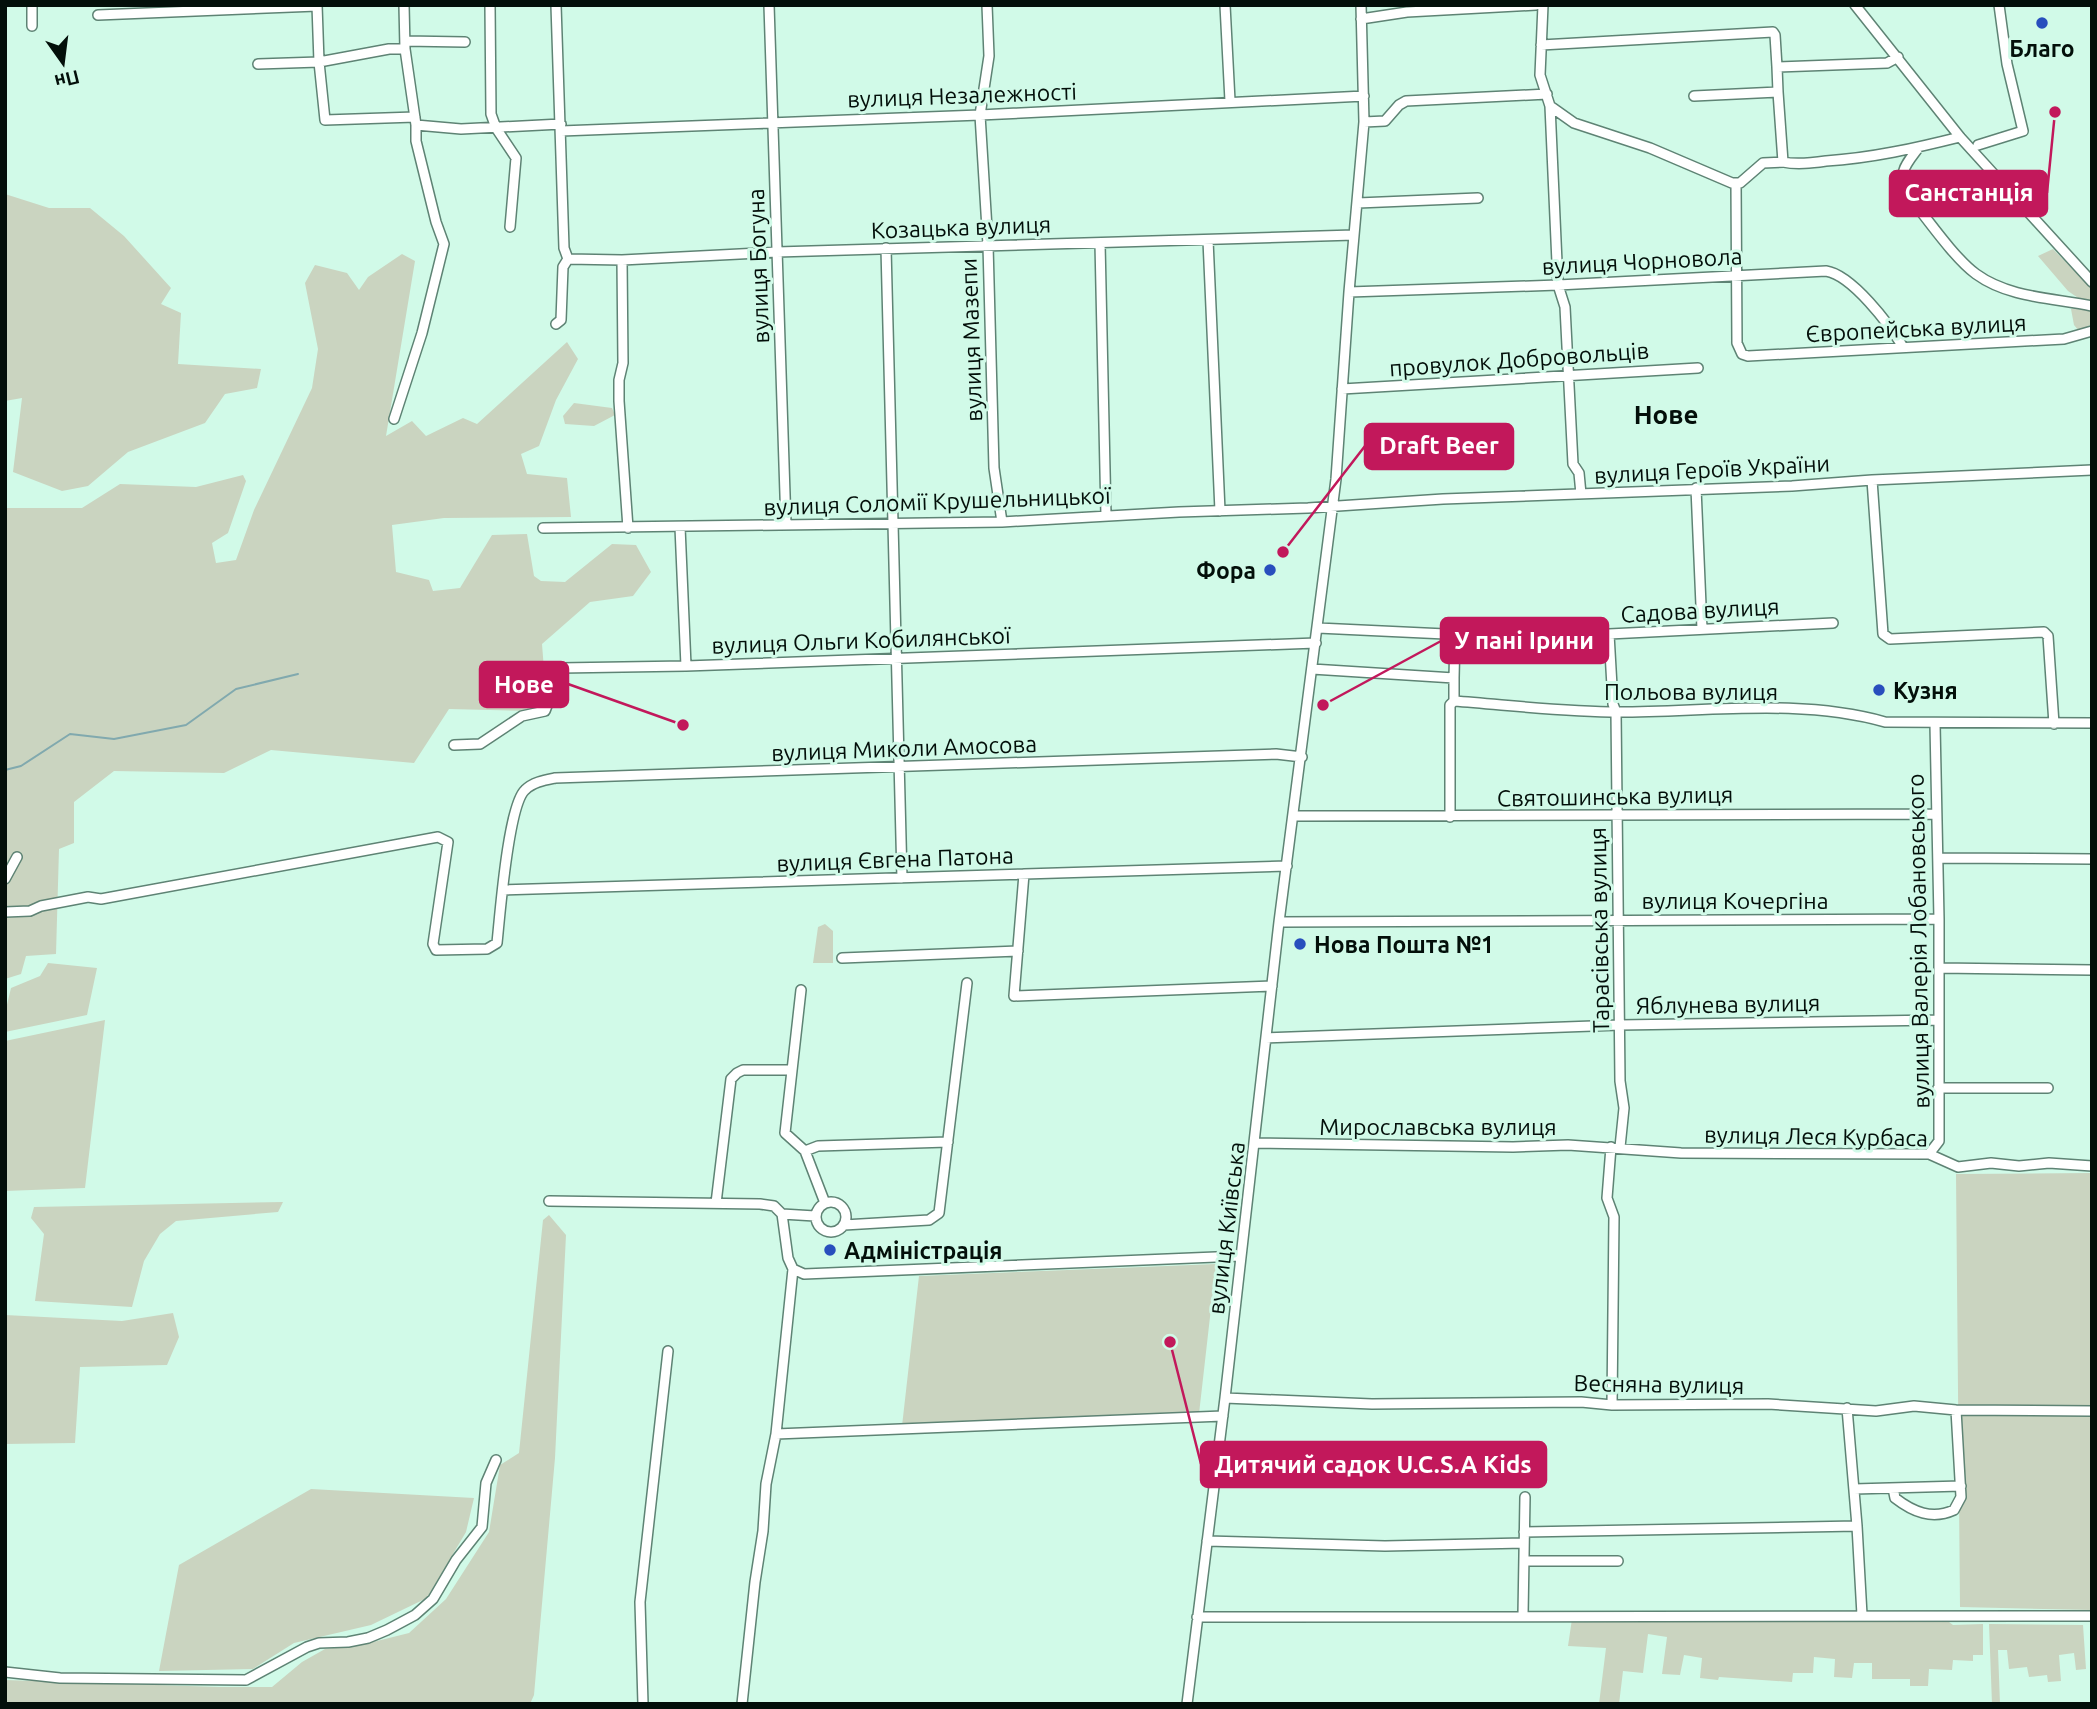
<svg xmlns="http://www.w3.org/2000/svg" width="2097" height="1709" font-family="Ubuntu,sans-serif">
<style>
.green{fill:#cad4c0}
.lines{fill:none;stroke-linecap:round;stroke-linejoin:round}
.stream{stroke:#81a9ae;stroke-width:2}
.minor-casing{stroke:#5e8374;stroke-width:12}
.minor{stroke:#fff;stroke-width:9}
.poi-dot{fill:#284ebd;stroke:#d1fae8;stroke-width:2.5}
.labels{text-anchor:middle;dominant-baseline:central;stroke-width:6;stroke-linejoin:round;paint-order:stroke}
.poi-label{font-size:23px;font-weight:bold;fill:#030f0a;stroke:#d1fae8;text-anchor:start}
.street-label{font-size:23px;fill:#030f0a;stroke:#d1fae8}
.quarter-label{font-size:26px;font-weight:bold;fill:#030f0a;stroke:#d1fae8}
.leader{fill:none;stroke:#c2185b;stroke-width:2.5}
.callout-dot{fill:#c2185b;stroke:#d1fae8;stroke-width:2.5}
.callout{fill:#c2185b;stroke:#c2185b;stroke-width:2.5}
.callout-label{font-size:24px;text-anchor:middle;font-weight:bold;fill:#fff}
</style>
<rect width="100%" height="100%" fill="#d1fae8"/>
<path class="green" d="M 5,194 L 49,208 L 90,208 L 124,236 L 171,288 L 161,304 L 181,313 L 178,364 L 261,369 L 257,388 L 225,394 L 205,423 L 128,452 L 88,486 L 62,491 L 13,472 L 22,398 L 5,401 Z
M 2053,249 L 2092,289 L 2092,324 L 2079,331 L 2074,325 L 2071,309 L 2079,307 L 2081,300 L 2068,291 L 2038,256 Z
M 402,254 L 415,261 L 386,436 L 412,421 L 426,436 L 463,418 L 477,424 L 567,342 L 578,359 L 556,400 L 539,446 L 521,454 L 527,474 L 567,478 L 571,517 L 444,518 L 392,525 L 396,572 L 429,580 L 433,591 L 460,588 L 492,535 L 527,534 L 534,576 L 541,581 L 565,582 L 612,544 L 636,545 L 651,572 L 633,596 L 590,602 L 542,644 L 546,695 L 530,711 L 449,709 L 414,763 L 271,750 L 224,773 L 114,771 L 74,802 L 74,843 L 59,849 L 56,954 L 26,956 L 21,974 L 5,979 L 5,508 L 82,508 L 120,484 L 196,487 L 243,475 L 246,481 L 228,533 L 212,543 L 216,563 L 236,560 L 254,510 L 312,388 L 318,349 L 305,283 L 315,265 L 347,273 L 359,290 L 368,277 Z
M 574,403 L 612,408 L 615,415 L 594,426 L 565,424 L 563,416 Z
M 825,924 L 833,931 L 833,963 L 813,963 L 818,927 Z
M 48,963 L 97,968 L 87,1015 L 5,1032 L 5,1013 L 11,988 L 40,976 Z
M 105,1020 L 85,1188 L 5,1191 L 5,1041 Z
M 2092,1173 L 2092,1610 L 1960,1607 L 1956,1174 Z
M 283,1202 L 278,1212 L 176,1221 L 160,1234 L 144,1261 L 132,1307 L 35,1301 L 44,1234 L 31,1218 L 34,1207 Z
M 549,1215 L 566,1235 L 555,1458 L 537,1660 L 534,1695 L 530,1704 L 5,1704 L 5,1680 L 219,1687 L 272,1687 L 302,1662 L 325,1649 L 365,1644 L 409,1633 L 446,1599 L 489,1532 L 500,1465 L 519,1453 L 543,1220 Z
M 1216,1264 L 1199,1414 L 902,1426 L 919,1276 Z
M 173,1313 L 179,1337 L 167,1365 L 80,1367 L 75,1443 L 5,1444 L 5,1315 L 122,1321 Z
M 311,1489 L 474,1498 L 466,1532 L 427,1598 L 371,1625 L 294,1643 L 253,1669 L 159,1671 L 179,1565 Z
M 1572,1619 L 1949,1622 L 1953,1625 L 1983,1624 L 1983,1655 L 1973,1655 L 1973,1661 L 1953,1660 L 1952,1670 L 1929,1669 L 1928,1686 L 1910,1686 L 1910,1679 L 1872,1679 L 1872,1663 L 1854,1663 L 1852,1678 L 1834,1677 L 1835,1659 L 1814,1657 L 1813,1673 L 1793,1673 L 1792,1682 L 1719,1677 L 1718,1680 L 1700,1678 L 1702,1658 L 1684,1655 L 1680,1675 L 1662,1674 L 1667,1637 L 1648,1634 L 1643,1673 L 1623,1671 L 1619,1704 L 1599,1704 L 1606,1648 L 1568,1646 Z
M 1989,1624 L 2083,1625 L 2086,1669 L 2076,1670 L 2074,1653 L 2059,1655 L 2061,1681 L 2048,1682 L 2047,1675 L 2029,1677 L 2027,1667 L 2009,1669 L 2007,1650 L 1998,1650 L 2000,1704 L 1992,1704 Z"/>
<g class="lines">
<path class="stream" d="M 5,770 L 21,766 L 70,734 L 114,739 L 186,725 L 236,689 L 298,674"/>
<g class="minor-casing">
<path id="minor" d="M 32,5 L 32,26
M 317,5 L 319,62 L 389,49 L 405,49
M 490,5 L 491,114 L 496,128 L 516,158 L 510,227
M 556,5 L 564,248 L 568,259
M 769,5 L 786,525
M 987,5 L 989,56 L 980,115 L 988,245 L 994,468 L 1002,522
M 1225,5 L 1230,101
M 1543,5 L 1540,75 L 1550,106 L 1558,285 L 1565,307 L 1573,464 L 1579,473 L 1581,494
M 1855,5 L 1960,137 L 2092,282
M 98,15 L 317,6
M 1361,19 L 1407,12 L 1536,5
M 405,41 L 465,42
M 1541,45 L 1773,32 L 1775,35 L 1777,67 L 1887,63 L 1898,57
M 258,64 L 319,62 L 325,120 L 415,117
M 1777,67 L 1778,92
M 1550,106 L 1574,123 L 1650,148 L 1732,183 L 1740,183 L 1763,163 L 1783,162 L 1778,92 L 1694,96
M 1364,122 L 1385,121 L 1399,105 L 1406,101 L 1547,94
M 416,125 L 461,129 L 561,124
M 561,131 L 980,115 L 1364,96
M 1978,145 L 2023,131 L 2007,64 L 1999,5
M 1919,147 C 1904,167 1898,171 1908,195 C 1926,217 1954,258 1976,274 C 2009,298 2053,298 2092,306
M 1783,162 C 1797,165 1812,163 1826,161 C 1872,158 1916,148 1960,137
M 1736,183 L 1737,343 L 1742,354 L 1748,356 L 2064,339 L 2092,331
M 1358,203 L 1478,198
M 1208,240 L 1220,511
M 1100,243 L 1106,516
M 886,248 L 902,878
M 568,259 L 622,260 L 777,252 L 1354,235
M 622,260 L 623,363 L 619,380 L 619,401 L 628,528
M 1349,292 L 1558,285 L 1826,271 C 1852,275 1889,324 1903,347
M 556,324 L 561,320 L 563,267 L 568,259
M 1342,389 L 1698,368
M 394,419 L 422,333 L 444,244 L 436,222 L 416,141 L 416,125 L 405,49 L 404,5
M 1872,480 L 1883,634 L 1890,639 L 2044,632 L 2048,636 L 2054,724
M 1696,488 L 1702,629
M 680,527 L 686,666
M 543,528 L 1002,522 L 1179,512 L 1308,508 L 1443,499 L 1792,486 L 1872,480 L 2092,470
M 1318,628 L 1509,637 L 1609,634 L 1833,623
M 1609,634 L 1613,704 L 1616,712 L 1620,1081 L 1624,1108 L 1620,1147
M 1312,669 L 1454,678 L 1454,701 C 1508,705 1564,712 1619,712 C 1707,712 1799,698 1885,722 L 2092,723
M 1454,678 L 1455,635
M 454,745 L 480,744 L 522,716 L 545,711 L 550,698 L 547,672 L 560,668 L 686,666 L 1316,643
M 1294,816 L 1936,814
M 1450,817 L 1450,705 L 1454,701
M 1938,858 L 2092,859
M 1024,874 L 1014,996 L 1272,986
M 5,879 L 17,857
M 503,890 L 1287,866
M 5,912 L 30,911 L 41,906 L 88,897 L 101,899 L 438,837 L 448,842 L 433,944 L 436,950 L 487,949 L 497,943 C 500,915 508,806 525,790 C 533,782 545,780 555,778 L 1276,754 L 1302,757
M 1279,922 L 1939,919
M 842,958 L 1018,951
M 1939,968 L 2092,970
M 801,990 L 785,1133 L 805,1151 L 825,1203
M 1266,1038 L 1620,1025 L 1938,1020
M 1938,1088 L 2048,1088
M 1256,1143 L 1513,1147 L 1568,1145 L 1681,1153 L 1929,1154 L 1958,1167 L 1991,1163 L 2019,1166 L 2049,1163 L 2092,1166
M 1611,1147 L 1607,1198 L 1614,1217 L 1612,1405
M 805,1151 L 818,1146 L 948,1142
M 1929,1154 L 1939,1141 L 1939,919 L 1935,724
M 549,1201 L 760,1204 L 774,1206 L 782,1214 L 815,1216
M816 1217a15 15 0 1 1 30 0a15 15 0 1 1-30 0Z
M 716,1203 L 731,1079 L 737,1073 L 743,1070 L 791,1070
M 782,1214 L 788,1258 L 793,1269 L 804,1274 L 1240,1256
M 844,1225 L 929,1220 L 939,1213 L 967,983
M 1225,1398 L 1372,1404 L 1581,1402 L 1612,1405 L 1768,1404 L 1876,1411 L 1914,1406 L 1956,1410 L 2092,1411
M 1847,1408 L 1857,1526 L 1862,1615
M 776,1434 L 1223,1416
M 1893,1488 L 1895,1498 C 1913,1512 1932,1520 1954,1510 L 1961,1497 L 1956,1410
M 1854,1489 L 1961,1486
M 1524,1532 L 1857,1526
M 1207,1541 L 1385,1546 L 1524,1543
M 1524,1561 L 1618,1561
M 1523,1615 L 1525,1497
M 1197,1617 L 2092,1616
M 5,1672 L 60,1678 L 246,1680 L 307,1647 L 319,1643 L 348,1642 L 368,1638 L 387,1630 L 415,1615 L 433,1599 L 456,1560 L 482,1527 L 486,1483 L 496,1460
M 643,1704 L 640,1602 L 668,1351
M 742,1704 L 755,1582 L 763,1531 L 766,1484 L 776,1434 L 793,1269
M 1187,1704 L 1225,1398 L 1279,922 L 1336,479 L 1349,292 L 1364,122 L 1361,5"/>
</g>
<use href="#minor" class="minor"/>
</g>
<g class="poi-dot">
<circle cx="2042" cy="23" r="7"/>
<circle cx="1270" cy="570" r="7"/>
<circle cx="1879" cy="690" r="7"/>
<circle cx="1300" cy="944" r="7"/>
<circle cx="830" cy="1250" r="7"/>
</g>
<g class="labels">
<g class="poi-label">
<text x="2042" y="48" text-anchor="middle">Благо</text>
<text x="1256" y="570" text-anchor="end">Фора</text>
<text x="1893" y="690">Кузня</text>
<text x="1314" y="944">Нова Пошта №1</text>
<text x="844" y="1250">Адміністрація</text>
</g>
<g class="street-label">
<text transform="translate(962 95) rotate(-2)">вулиця Незалежності</text>
<text transform="translate(961 227) rotate(-2)">Козацька вулиця</text>
<text transform="translate(1642 261) rotate(-3)">вулиця Чорновола</text>
<text transform="translate(758 266) rotate(-92)">вулиця Богуна</text>
<text transform="translate(1916 328) rotate(-3)">Європейська вулиця</text>
<text transform="translate(971 340) rotate(-92)">вулиця Мазепи</text>
<text transform="translate(1519 359) rotate(-4)">провулок Добровольців</text>
<text transform="translate(1712 469) rotate(-3)">вулиця Героїв України</text>
<text transform="translate(937 501) rotate(-2)">вулиця Соломії Крушельницької</text>
<text transform="translate(1700 610) rotate(-3)">Садова вулиця</text>
<text transform="translate(861 640) rotate(-2)">вулиця Ольги Кобилянської</text>
<text x="1691" y="691">Польова вулиця</text>
<text transform="translate(904 748) rotate(-2)">вулиця Миколи Амосова</text>
<text transform="translate(1615 796) rotate(-1)">Святошинська вулиця</text>
<text transform="translate(895 859) rotate(-2)">вулиця Євгена Патона</text>
<text x="1735" y="900">вулиця Кочергіна</text>
<text transform="translate(1599 930) rotate(-91)">Тарасівська вулиця</text>
<text transform="translate(1918 941) rotate(-91)">вулиця Валерія Лобановського</text>
<text transform="translate(1728 1004) rotate(-1)">Яблунева вулиця</text>
<text x="1438" y="1126">Мирославська вулиця</text>
<text transform="translate(1816 1136) rotate(1)">вулиця Леся Курбаса</text>
<text transform="translate(1226 1228) rotate(-83)">вулиця Київська</text>
<text transform="translate(1659 1384) rotate(1)">Весняна вулиця</text>
</g>
<g class="quarter-label">
<text x="1666" y="414">Нове</text>
</g>
</g>
<path class="leader" d="M2055 112L2047 193M1283 552L1365 446M1323 705L1441 641M683 725L568 684M1170 1342L1201 1464"/>
<g class="callout-dot">
<circle cx="2055" cy="112" r="7"/>
<circle cx="1283" cy="552" r="7"/>
<circle cx="1323" cy="705" r="7"/>
<circle cx="683" cy="725" r="7"/>
<circle cx="1170" cy="1342" r="7"/>
</g>
<g class="callout">
<rect x="1890" y="171" width="157" height="45" rx="7"/>
<rect x="1365" y="424" width="148" height="45" rx="7"/>
<rect x="1441" y="618" width="167" height="45" rx="7"/>
<rect x="480" y="662" width="88" height="45" rx="7"/>
<rect x="1201" y="1442" width="345" height="45" rx="7"/>
</g>
<g class="callout-label">
<text x="1969" y="201">Санстанція</text>
<text x="1439" y="454">Draft Beer</text>
<text x="1524" y="649">У пані Ірини</text>
<text x="524" y="693">Нове</text>
<text x="1373" y="1473">Дитячий садок U.C.S.A Kids</text>
</g>
<rect width="2097" height="1709" fill="none" stroke="#030f0a" stroke-width="14"/>
<g transform="translate(63 63) rotate(166)" stroke="#d1fae8" stroke-width="5" paint-order="stroke">
<path d="M0-5L12 26L0 18L-12 26Z" fill="#030f0a"/>
<text y="-10" font-size="19" font-weight="bold" text-anchor="middle" fill="#030f0a">Пн</text>
</g>
</svg>
